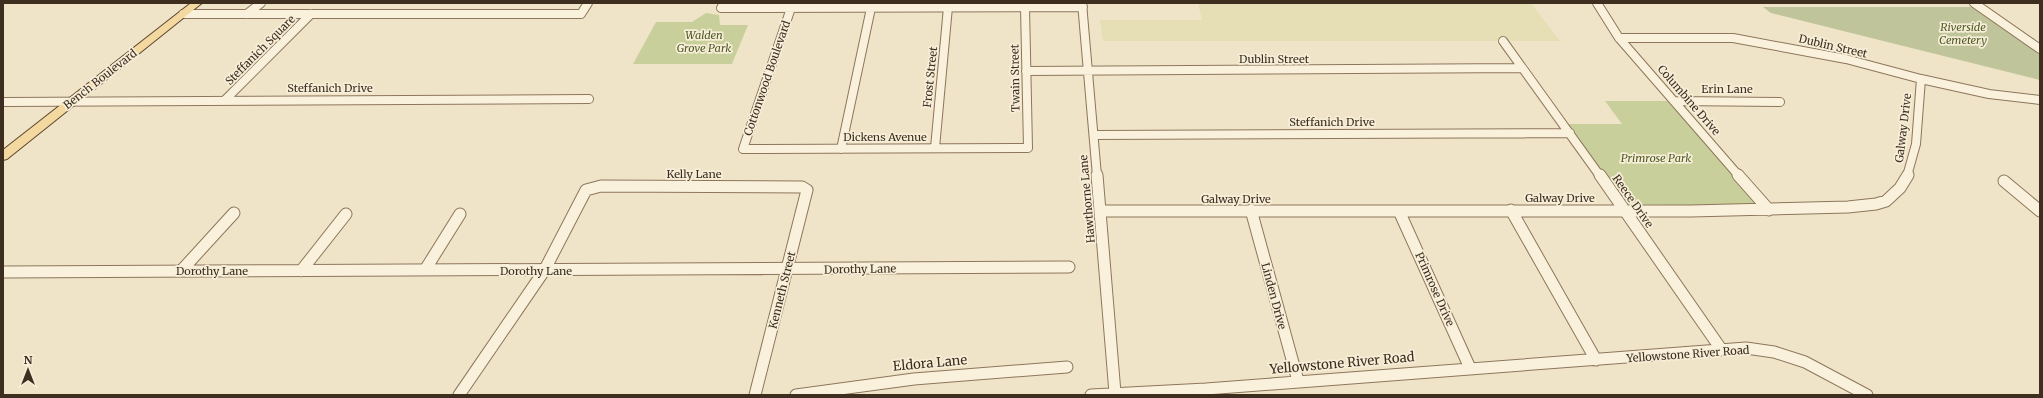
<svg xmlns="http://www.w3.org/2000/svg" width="2043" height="398" font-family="Merriweather,serif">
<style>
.farmland{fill:#e6deb5}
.green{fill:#c9cf9b}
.cemetery{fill:#bfc49a}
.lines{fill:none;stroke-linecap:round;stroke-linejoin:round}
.minor-far1-casing{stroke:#8d765c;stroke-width:10}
.minor-casing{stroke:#8d765c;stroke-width:13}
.major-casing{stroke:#5b4430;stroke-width:2}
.minor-far1{stroke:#faf1dc;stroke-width:8}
.minor{stroke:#faf1dc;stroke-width:11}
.major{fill:#f3d9a0;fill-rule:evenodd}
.labels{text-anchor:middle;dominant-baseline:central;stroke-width:3.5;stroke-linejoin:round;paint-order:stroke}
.park-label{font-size:11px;font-style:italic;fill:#4d5a26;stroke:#f7eed8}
.street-label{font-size:11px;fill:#3d2e20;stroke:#f7eed8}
.near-street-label{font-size:13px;fill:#3d2e20;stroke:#f7eed8}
</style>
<rect width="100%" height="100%" fill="#f0e4c8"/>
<path class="farmland" d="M 1198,3 L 1531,3 L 1560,41 L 1103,41 L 1100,20 L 1202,20 Z"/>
<path class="green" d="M 706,13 L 719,15 L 720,25 L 748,25 L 732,64 L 633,64 L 656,22 L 692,22 Z
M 1605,101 L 1669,101 L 1763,207 L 1625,204 L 1568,124 L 1622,124 Z"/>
<path class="cemetery" d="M 1763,7 L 1972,7 L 2040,54 L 2040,80 L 1771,13 Z"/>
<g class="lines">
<g class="minor-far1-casing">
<path id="minor-far1" d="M 724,3 L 721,8 L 1083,7
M 1082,3 L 1097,176
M 1597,3 L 1619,38 L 1739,176
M 1974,3 L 2040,49
M 791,8 L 743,149 L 1028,148 L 1025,7
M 183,14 L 581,14 L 588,3
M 247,14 L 261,3
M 1619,38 L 1733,38 L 1846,59 L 1921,79 L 1989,94 L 2040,100
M 1503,41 L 1600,176
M 1026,71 L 1522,68
M 224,101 L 311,14
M 1674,101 L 1780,102
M 3,102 L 589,99
M 1094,135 L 1570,133
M 935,148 L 948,7
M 841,149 L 871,8
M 1907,176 L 1916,144 L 1921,79"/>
</g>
<g class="minor-casing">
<path id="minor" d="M 1097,175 L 1115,393
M 1600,175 L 1721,349
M 1738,175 L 1769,210
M 2004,181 L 2040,211
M 1251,210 L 1298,381
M 1511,210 L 1596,360
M 1101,211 L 1691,211 L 1848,207 L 1876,204 L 1886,201 L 1900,188 L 1908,175
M 1399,211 L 1470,368
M 425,270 L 460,214
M 181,271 L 234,213
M 301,271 L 346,214
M 3,272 L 1069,267
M 459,395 L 544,271 L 586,190 L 601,186 L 802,187 L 807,190 L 755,395
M 796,395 L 914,379 L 1067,367
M 1091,395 L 1206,389 L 1746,348 L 1774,352 L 1805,362 L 1867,395"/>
</g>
<g class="major-casing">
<path id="major" d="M 191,3 L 202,3 L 7,159 L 3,160 L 3,150 Z"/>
</g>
<use href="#minor-far1" class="minor-far1"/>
<use href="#minor" class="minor"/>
<use href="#major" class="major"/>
</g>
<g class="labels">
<g class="park-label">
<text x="1963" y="27">Riverside<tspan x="1963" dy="13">Cemetery</tspan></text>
<text x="704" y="35">Walden<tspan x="704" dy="13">Grove Park</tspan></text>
<text x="1656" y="158">Primrose Park</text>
</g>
<g class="street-label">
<text transform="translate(1833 46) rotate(13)">Dublin Street</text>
<text transform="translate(260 50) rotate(-45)">Steffanich Square</text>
<text x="1274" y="59">Dublin Street</text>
<text transform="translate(930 77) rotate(-84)">Frost Street</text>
<text transform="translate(767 78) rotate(-71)">Cottonwood Boulevard</text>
<text transform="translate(1015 78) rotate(-91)">Twain Street</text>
<text transform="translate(100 79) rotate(-38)">Bench Boulevard</text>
<text x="330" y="88">Steffanich Drive</text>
<text x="1727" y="89">Erin Lane</text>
<text transform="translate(1689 100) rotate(49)">Columbine Drive</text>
<text x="1332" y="122">Steffanich Drive</text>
<text transform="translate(1903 128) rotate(-83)">Galway Drive</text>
<text x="885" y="137">Dickens Avenue</text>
<text x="694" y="174">Kelly Lane</text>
<text x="1560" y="198">Galway Drive</text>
<text transform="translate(1087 199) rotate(-95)">Hawthorne Lane</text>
<text x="1236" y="199">Galway Drive</text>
<text transform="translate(1633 201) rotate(55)">Reece Drive</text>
<text transform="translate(860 269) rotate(-1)">Dorothy Lane</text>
<text x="212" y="271">Dorothy Lane</text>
<text x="536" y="271">Dorothy Lane</text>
<text transform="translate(1435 289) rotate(66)">Primrose Drive</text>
<text transform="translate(782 290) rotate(-76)">Kenneth Street</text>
<text transform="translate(1274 296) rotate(75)">Linden Drive</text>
<text transform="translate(1688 354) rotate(-4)">Yellowstone River Road</text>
</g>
<g class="near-street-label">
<text transform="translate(930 363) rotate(-5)">Eldora Lane</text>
<text transform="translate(1342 363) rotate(-5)">Yellowstone River Road</text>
</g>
</g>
<rect width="2043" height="398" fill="none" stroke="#3d2e20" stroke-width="8"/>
<g transform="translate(28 370)" stroke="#f7eed8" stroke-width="3" paint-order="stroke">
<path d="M0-3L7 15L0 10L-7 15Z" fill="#3d2e20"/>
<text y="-6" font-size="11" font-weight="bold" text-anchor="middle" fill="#3d2e20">N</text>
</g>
</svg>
